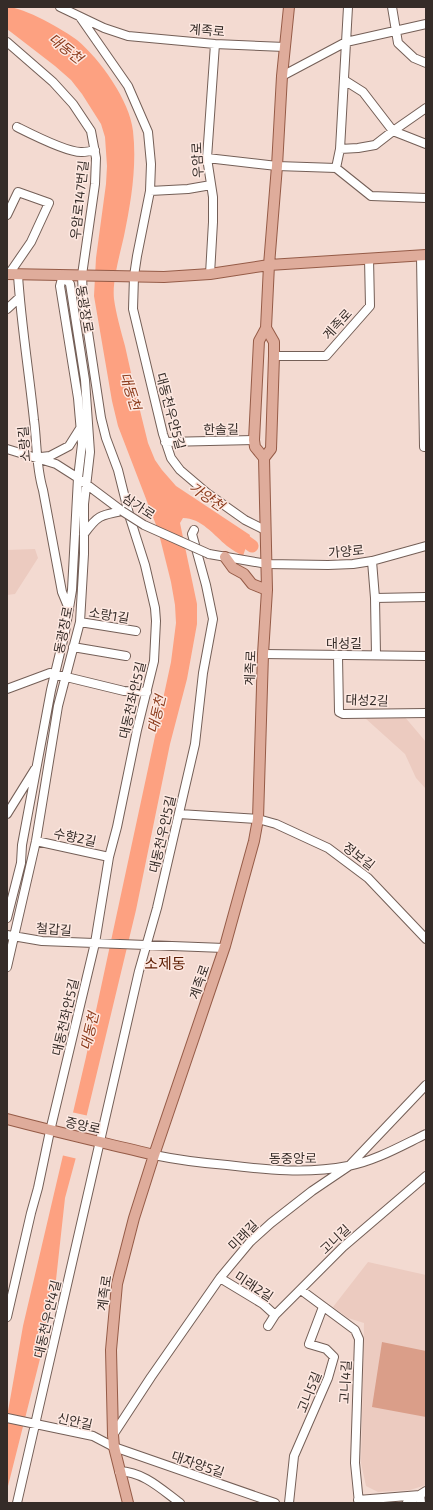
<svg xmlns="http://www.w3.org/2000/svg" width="433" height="1510" font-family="'Exo 2','Noto Sans KR',sans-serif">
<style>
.built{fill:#eccbc0}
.green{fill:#da9e89}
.water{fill:#fda181}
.pier{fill:#f3dad1}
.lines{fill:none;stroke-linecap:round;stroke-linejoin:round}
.river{stroke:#fda181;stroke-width:13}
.minor-casing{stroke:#745f57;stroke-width:10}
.major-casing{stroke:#955b47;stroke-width:12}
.minor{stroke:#fff;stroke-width:8}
.major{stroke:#dfac9b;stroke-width:10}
.minor-bridge-casing{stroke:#745f57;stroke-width:10;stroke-linecap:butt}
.minor-bridge{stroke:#fff;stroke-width:8}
.labels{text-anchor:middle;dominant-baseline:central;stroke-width:3;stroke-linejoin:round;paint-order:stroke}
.street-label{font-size:13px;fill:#352c28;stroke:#fde8e1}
.water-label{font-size:14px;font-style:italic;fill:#8b3a1b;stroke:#fde8e1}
.quarter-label{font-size:15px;fill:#5c1c02;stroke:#fde8e1}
</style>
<rect width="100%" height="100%" fill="#f3dad1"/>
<path class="built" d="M 35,549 L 38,558 L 15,594 L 7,595 L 7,550 Z
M 404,716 L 426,742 L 426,789 L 416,778 L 405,754 L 365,718 Z
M 368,1262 L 426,1275 L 426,1485 L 410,1490 L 378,1492 L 366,1486 L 361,1463 L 364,1323 L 348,1318 L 333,1307 Z"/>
<path class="green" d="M 382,1342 L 426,1351 L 426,1417 L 372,1407 Z"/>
<path class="water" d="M 7,7 C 24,7 64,30 77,40 C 100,59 130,101 133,131 C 137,166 131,202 124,236 C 120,254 112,281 114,299 C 116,314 121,331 125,346 C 132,378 140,411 148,443 L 155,460 L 162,470 L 176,486 L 250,535 L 243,556 C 238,553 232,550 227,546 C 214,535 201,518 183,518 L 180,523 L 197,604 L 197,624 L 187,679 L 170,744 L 136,910 L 82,1135 L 65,1198 L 55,1289 L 47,1331 L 7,1490 L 7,1417 L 23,1326 L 86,1057 L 171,662 L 176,623 L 175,605 L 171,582 L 158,530 L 118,426 L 112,401 L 94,296 L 96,258 L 106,184 L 107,166 L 105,137 L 101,124 L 82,94 L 71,80 L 55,66 L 7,29 Z"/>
<path class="pier" d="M 71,1112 L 89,1116 L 78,1159 L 61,1155 Z"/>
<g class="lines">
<path class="river" d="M 234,533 L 252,546"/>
<g class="minor-casing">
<path id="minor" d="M 60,7 L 104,28 L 128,36 L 215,44 L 285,47
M 392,7 L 398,43 L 414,58 L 426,63
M 80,17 L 128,86 L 148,132 L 151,164 L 150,191 L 137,256 L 134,276 L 133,309 L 163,434 L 171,458 L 180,470 L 207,493 L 245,520 L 265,530
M 7,42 L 53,82 L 73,104 L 91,131 L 96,158 L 95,184 L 82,275 L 83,299 L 101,418 L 106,438 L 118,470 L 130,518 L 145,565 L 155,608 L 156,621 L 154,661 L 137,730 L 117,827 L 109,857 L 95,943 L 50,1131 L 38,1188 L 31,1213 L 7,1317
M 282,76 L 346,42 L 426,24
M 344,80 L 363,92 L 393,131 L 426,144
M 17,127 C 31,134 68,153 82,152 C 86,152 91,151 95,150
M 340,149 L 358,148 L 375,145 L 393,131 L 426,108
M 207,158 L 277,166 L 336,168 L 371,196 L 426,198
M 336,168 L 340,149 L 348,7
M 150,191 L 188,189 L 211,185
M 7,215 L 18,192 L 49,203 L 31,242 L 9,274
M 421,256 L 424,447 L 426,447
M 210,274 L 213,222 L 213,197 L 207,158 L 215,44
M 18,275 C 21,323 29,372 34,420 C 37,443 36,467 43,490 L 62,592 L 69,609
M 7,309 L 19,298
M 274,356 L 326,356 L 370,306 L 369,258
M 165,442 L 254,440
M 7,449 L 56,464 L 78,478 L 122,511
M 41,457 L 50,456 L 69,446 L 81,427
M 84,534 C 97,516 100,515 122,511
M 209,554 L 267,564 L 328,565 L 353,564 L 372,561 L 426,546
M 372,561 L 375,598 L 376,655
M 375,598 L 426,597
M 80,622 L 136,631
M 73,647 L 126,656
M 263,654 L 426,656
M 338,656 L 339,712 L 343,714 L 426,713
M 7,689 L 50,673 L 124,691 L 147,692
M 7,814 L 35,769
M 179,814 L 258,819 L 276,824 L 328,848 L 368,878 L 426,939
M 36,841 L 109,857
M 7,918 L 21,863 L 22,845 L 51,690 L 65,632 L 72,590 L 78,478 L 82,444 L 78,398 L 60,286 L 63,275
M 7,935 L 42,941 L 224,948
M 7,967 L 36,841 L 58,706 L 80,622 L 84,554 L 84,504 L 90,452 L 85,380 L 70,284 L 63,275
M 154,1155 C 178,1160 202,1163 227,1165 C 266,1170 308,1174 348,1166 C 375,1161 401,1146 426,1134
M 220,1278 L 263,1304 L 275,1315
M 301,1290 L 355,1330 L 359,1339 L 355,1463 L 359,1503
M 268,1326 L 275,1315 L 343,1247 L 426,1176
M 7,1418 L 93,1436 L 114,1447 L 275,1503
M 113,1435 L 151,1377 L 220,1278 L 250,1242 L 271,1223 L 312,1191 L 349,1166 L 426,1085
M 119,1471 C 144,1472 161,1489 180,1503
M 358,1500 L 420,1495 L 421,1503
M 17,1503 L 139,971 L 157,908 L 195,744 L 203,673 L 213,619 L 206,585 L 192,534 L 194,530
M 289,1503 L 294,1456 L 328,1378 L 334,1357 L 326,1349 L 309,1344 L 323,1307
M 407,1503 L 426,1491"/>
</g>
<g class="major-casing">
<path id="major" d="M 7,274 L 164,277 L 210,274 L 269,265 L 426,255
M 264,458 L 255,447 L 254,440 L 259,341 L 266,328 L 269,265 L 277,166 L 282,76 L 289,7
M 225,557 L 233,568 L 244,574 L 252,584 L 267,590
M 7,1119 C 56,1132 105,1143 154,1155
M 128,1503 L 114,1447 L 113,1435 L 111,1350 L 117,1284 L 134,1218 L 154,1155 L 225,946 L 254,841 L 258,819 L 263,654 L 267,590 L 264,458 L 271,449 L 274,356 L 274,342 L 266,328"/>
</g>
<use href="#minor" class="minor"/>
<use href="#major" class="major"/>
<g class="minor-bridge-casing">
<path id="minor-bridge" d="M 122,511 L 144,525 L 209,554"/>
</g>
<use href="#minor-bridge" class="minor-bridge"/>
</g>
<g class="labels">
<g class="street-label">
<text transform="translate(207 30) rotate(4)">계족로</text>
<text transform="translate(197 160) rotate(-93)">우암로</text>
<text transform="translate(79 200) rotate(-84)">우암로147번길</text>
<text transform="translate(85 309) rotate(80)">동광장로</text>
<text transform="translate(337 324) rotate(-48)">계족로</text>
<text transform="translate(171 411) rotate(75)">대동천우안5길</text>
<text transform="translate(221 429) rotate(-1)">한솔길</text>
<text transform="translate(24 444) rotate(-95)">소랑길</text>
<text transform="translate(139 506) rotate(33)">삼가로</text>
<text transform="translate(346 551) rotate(-5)">가양로</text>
<text transform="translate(109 615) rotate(9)">소랑1길</text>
<text transform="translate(63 630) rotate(-79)">동광장로</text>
<text x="344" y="643">대성길</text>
<text transform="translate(250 668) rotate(-88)">계족로</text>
<text transform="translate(132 700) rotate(-77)">대동천좌안5길</text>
<text transform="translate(367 700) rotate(2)">대성2길</text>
<text transform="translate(162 834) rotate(-77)">대동천우안5길</text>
<text transform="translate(75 837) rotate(12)">수향2길</text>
<text transform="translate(359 856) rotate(38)">정보길</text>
<text transform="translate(54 929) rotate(4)">철갑길</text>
<text transform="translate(199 982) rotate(-71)">계족로</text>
<text transform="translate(65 1017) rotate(-77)">대동천좌안5길</text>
<text transform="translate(83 1125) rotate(12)">중앙로</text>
<text x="293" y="1158">동중앙로</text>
<text transform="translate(243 1235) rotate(-45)">미래길</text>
<text transform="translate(335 1239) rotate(-43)">고니길</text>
<text transform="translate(254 1286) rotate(33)">미래2길</text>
<text transform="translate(104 1293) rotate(-82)">계족로</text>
<text transform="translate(47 1319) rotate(-77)">대동천우안4길</text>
<text transform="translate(345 1382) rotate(-87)">고니4길</text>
<text transform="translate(309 1392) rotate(-68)">고니5길</text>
<text transform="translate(75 1421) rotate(12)">신안길</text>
<text transform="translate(198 1464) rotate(19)">대자양5길</text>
</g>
<g class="water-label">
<text transform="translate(66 48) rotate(38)">대동천</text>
<text transform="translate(131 391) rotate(72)">대동천</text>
<text transform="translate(207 496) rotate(35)">가양천</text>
<text transform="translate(156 714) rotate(-77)">대동천</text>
<text transform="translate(89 1031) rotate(-77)">대동천</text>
</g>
<g class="quarter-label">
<text x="165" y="963">소제동</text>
</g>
</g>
<rect width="433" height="1510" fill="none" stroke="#352c28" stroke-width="16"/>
</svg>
